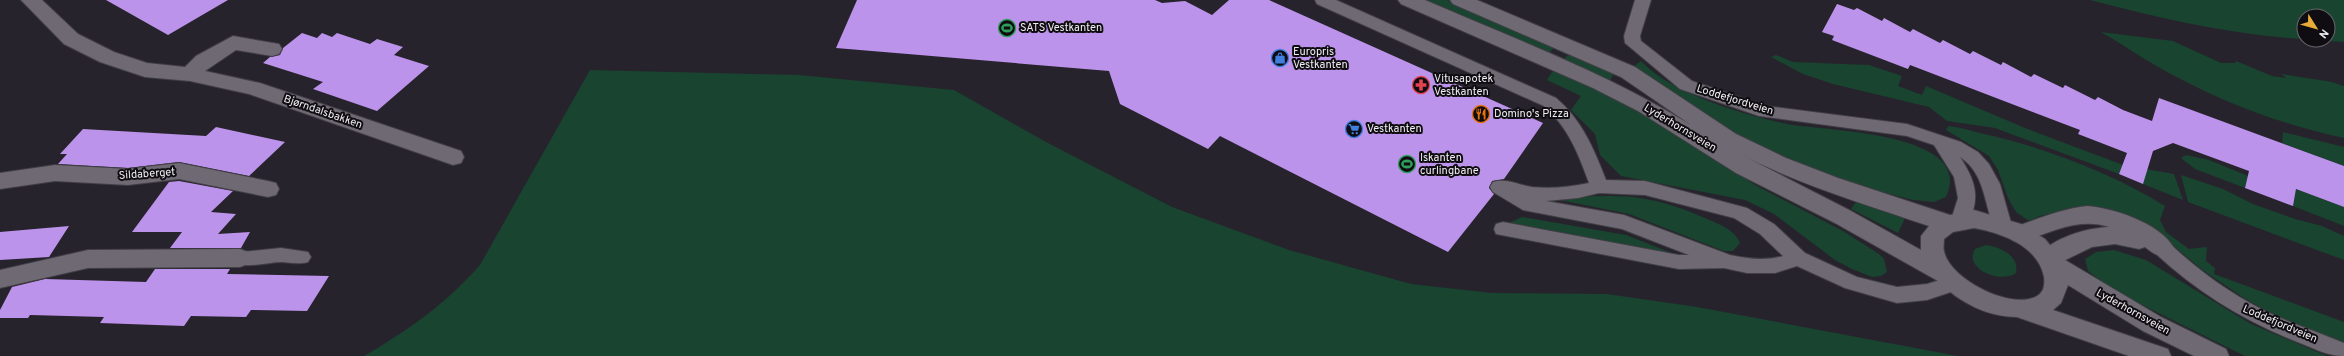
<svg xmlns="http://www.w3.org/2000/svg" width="2344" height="356" font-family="Overpass,sans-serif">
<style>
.green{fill:#184430}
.building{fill:#bc93ea}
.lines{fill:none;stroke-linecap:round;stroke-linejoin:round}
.lane-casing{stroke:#413e45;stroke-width:2}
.street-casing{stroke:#413e45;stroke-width:2}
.secondary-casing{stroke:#413e45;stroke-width:2}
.lane{fill:#6e6973;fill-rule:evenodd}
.street{fill:#6e6973;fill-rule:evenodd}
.secondary{fill:#6e6973;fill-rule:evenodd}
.labels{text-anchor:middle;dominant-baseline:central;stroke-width:4;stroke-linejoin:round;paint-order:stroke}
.poi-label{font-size:11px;fill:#f0edf3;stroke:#0f0d11;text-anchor:start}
.street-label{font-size:11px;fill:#f0edf3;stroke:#0f0d11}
</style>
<rect width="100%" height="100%" fill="#27232c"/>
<path class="green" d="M 1421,0 L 1447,0 L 1555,46 L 1550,52 L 1543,52 Z
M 2090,0 L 2344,0 L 2344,42 L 2313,40 L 2328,40 L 2328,16 L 2304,16 L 2304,39 C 2232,35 2159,18 2090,0 Z
M 2101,32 L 2173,41 L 2221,63 L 2235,63 L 2236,61 L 2272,76 L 2286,78 L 2281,74 L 2332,82 L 2344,86 L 2344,138 C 2283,125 2224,103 2169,73 C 2146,61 2124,45 2101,32 Z
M 1571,52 L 1615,72 L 1609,82 L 1562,61 Z
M 1776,55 L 1793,62 L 1869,65 L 1902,76 L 1898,86 L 1922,95 L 1926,86 L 2025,128 L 2123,165 L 2174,174 L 2183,200 L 2143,184 L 2123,165 L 2119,174 L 1995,128 L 1947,121 L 1929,107 L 1833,84 L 1803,74 L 1771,57 Z
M 1641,61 C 1670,93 1744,115 1787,124 C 1821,131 1977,131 1946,197 L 1934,202 L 1913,200 L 1852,184 L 1758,147 L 1630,69 Z
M 590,70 L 799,75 L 954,90 L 1046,142 L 1172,207 L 1289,250 L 1411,284 L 1492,293 L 1607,294 L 1697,307 L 1958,356 L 364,356 C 406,332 448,302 480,265 Z
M 1560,71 L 1659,122 L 1755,185 L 1843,231 L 1879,254 L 1884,259 L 1887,272 L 1881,276 L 1872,277 L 1852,269 L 1835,260 L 1774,214 L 1745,200 L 1621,176 L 1600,155 L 1595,134 L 1571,110 L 1581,96 L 1547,80 L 1552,72 Z
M 1948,126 C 1960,127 1972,131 1984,134 C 2044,147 2112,173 2165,206 L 2160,220 L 2166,232 L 2189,249 L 2207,247 L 2206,261 L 2215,268 L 2214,274 L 2344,322 L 2344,344 L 2270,313 L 2244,298 L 2204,271 L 2150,227 L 2085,207 L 2040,216 L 2029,221 L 2016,212 L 2008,198 L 1998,170 L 1989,156 L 1946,130 Z
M 2283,132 L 2344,147 L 2344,166 L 2282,143 Z
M 2186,155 L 2209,160 L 2248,176 L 2245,188 L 2195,169 L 2181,158 Z
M 2181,175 L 2223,189 L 2253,204 L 2295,219 L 2322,226 L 2344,236 L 2344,260 L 2188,202 Z
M 2296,189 L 2344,207 L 2344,226 L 2293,206 Z
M 1545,197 C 1574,197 1605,195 1633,197 C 1661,200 1687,210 1712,221 C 1723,226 1735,231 1740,243 L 1733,251 L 1724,251 L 1629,214 Z
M 1856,202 L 1905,218 L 1898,233 L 1851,209 Z
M 1522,217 L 1626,235 L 1677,255 L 1509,223 Z
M 1986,245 C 2000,247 2020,256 2016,273 C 2001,284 1963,269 1975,249 Z
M 2114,250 L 2146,260 L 2251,324 L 2327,356 L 2245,356 L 2112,290 L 2088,271 L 2085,259 L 2096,252 Z"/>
<path class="building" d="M 106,0 L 228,0 L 168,35 Z
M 857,0 L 1155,0 L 1162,3 L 1185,1 L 1212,15 L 1229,0 L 1269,0 L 1543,123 L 1504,179 L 1492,181 L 1489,188 L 1494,194 L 1448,252 L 1220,136 L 1208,149 L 1120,104 L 1109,71 L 836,48 Z
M 1837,4 L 1854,10 L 1857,8 L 1882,21 L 1884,18 L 1910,32 L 1913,29 L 1940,43 L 1943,40 L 1970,54 L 1973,51 L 2001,65 L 2003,62 L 2031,77 L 2034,74 L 2063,88 L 2065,85 L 2095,100 L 2098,97 L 2123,110 L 2152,121 L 2159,98 L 2344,166 L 2344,207 L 2296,189 L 2293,206 L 2245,188 L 2249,171 L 2173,143 L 2153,151 L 2143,184 L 2119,174 L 2127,153 L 2078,134 L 2080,130 L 1910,65 L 1908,69 L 1832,40 L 1834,36 L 1822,32 Z
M 302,33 L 317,38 L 322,33 L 332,37 L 337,33 L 370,44 L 377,39 L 403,47 L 394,55 L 429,66 L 377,111 L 313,89 L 323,82 L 263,63 L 270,57 L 280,55 L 283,48 Z
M 216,127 L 285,142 L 249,176 L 179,162 L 128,168 L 58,164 L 67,154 L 60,154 L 83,129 L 206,136 Z
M 179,181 L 233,191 L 211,212 L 236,214 L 218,234 L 250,232 L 241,248 L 170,248 L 182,232 L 132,232 L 169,182 Z
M 69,226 L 49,257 L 0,260 L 0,232 Z
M 155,269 L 230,269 L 227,274 L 329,276 L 307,311 L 251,310 L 246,317 L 191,316 L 184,326 L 100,323 L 104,317 L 30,315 L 28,318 L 0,318 L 0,310 L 12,287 L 45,279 L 146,282 Z"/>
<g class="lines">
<g class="lane-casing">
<path id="lane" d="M 1315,0 L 1336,0 L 1556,98 C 1582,120 1594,149 1606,180 L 1645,181 L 1747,208 L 1774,224 L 1805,253 L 1857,277 L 1897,287 L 1927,284 L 1953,276 L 1960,279 L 1963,284 L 1960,289 L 1927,300 L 1897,303 L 1845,288 L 1797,266 L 1775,273 L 1747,273 L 1724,268 L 1679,269 L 1496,234 L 1494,229 L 1496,224 L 1503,222 L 1679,255 L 1689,255 L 1622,229 L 1523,210 L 1493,192 L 1490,187 L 1493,182 C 1507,178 1518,185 1532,187 C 1551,189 1570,187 1589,183 C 1578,153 1568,127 1544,106 L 1317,4 ZM 1599,193 L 1645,195 L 1734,218 L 1760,234 L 1783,256 C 1766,261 1748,259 1730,255 L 1624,215 L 1546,201 L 1578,198 Z
M 1635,0 L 1651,0 L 1640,36 L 1641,41 L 1692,81 L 1766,106 L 1907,124 L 1961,142 L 1978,152 L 1989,164 L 2000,184 L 2012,226 L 2010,231 L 2003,233 L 1996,231 C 1983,206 1987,175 1960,157 C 1976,181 1981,199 1967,225 L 1960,227 L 1953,225 L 1951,220 L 1958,198 L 1954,177 L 1934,145 L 1907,136 L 1759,116 L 1680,89 L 1625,43 L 1624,36 Z
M 2162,241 L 2169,243 C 2201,273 2237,299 2278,317 C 2300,326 2322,334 2344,343 L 2344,356 C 2328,356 2315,349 2300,343 C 2246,322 2198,293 2155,253 L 2153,248 L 2155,243 Z
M 281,248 L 308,252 L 311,257 L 308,262 C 298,265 290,262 280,262 C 265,263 248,268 233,263 L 230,258 L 233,253 Z"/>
</g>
<g class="street-casing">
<path id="street" d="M 21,0 L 42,0 L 78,34 L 114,52 L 147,63 L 185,67 L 196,56 L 233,36 L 279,44 L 282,49 L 279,54 L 272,56 L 236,50 L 205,71 L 260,83 L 461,151 L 464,157 L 461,163 L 453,165 L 249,94 L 190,81 L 145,77 L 100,62 L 64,44 Z
M 179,163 L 268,181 L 276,183 L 279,189 L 276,195 L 268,197 L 179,179 L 128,185 L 55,181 L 0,189 L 0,173 L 55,165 L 128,169 Z
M 2087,206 C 2113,208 2160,223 2174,248 L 2170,254 C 2159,258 2154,254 2145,247 L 2139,249 L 2115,244 L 2092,247 L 2049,268 L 2041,265 L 2037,259 C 2049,238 2087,228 2109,227 C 2078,217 2049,233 2020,243 L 2012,240 L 2009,234 L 2012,228 C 2037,219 2061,209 2087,206 Z
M 240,249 L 248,252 L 252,258 L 248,264 L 240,267 L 88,268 L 0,288 L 0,270 L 88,250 Z"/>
</g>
<g class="secondary-casing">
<path id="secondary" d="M 1398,0 L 1425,0 C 1515,39 1607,73 1691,125 L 1621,77 L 1453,4 L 1450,0 L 1477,0 L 1635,67 L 1736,134 L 1786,158 L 1838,178 L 1950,215 L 1974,210 L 2021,224 L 2045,239 L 2060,257 L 2161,317 L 2226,349 L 2229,356 L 2194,356 L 2143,331 L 2068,285 L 2061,303 L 2053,310 L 2168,349 L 2171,356 L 2129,356 L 2017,317 C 1987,317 1959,302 1938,281 L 1835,223 L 1736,173 L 1638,111 L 1593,88 L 1401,4 ZM 1740,154 C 1800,185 1865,204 1929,226 L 1921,236 L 1921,250 L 1851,211 ZM 1974,228 C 2002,233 2038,246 2044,277 C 2045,285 2044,292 2037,296 C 2012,311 1949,279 1944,251 C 1943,248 1944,243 1944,239 L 1953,232 Z"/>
</g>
<use href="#lane" class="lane"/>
<use href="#street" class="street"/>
<use href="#secondary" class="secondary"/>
</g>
<defs>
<g id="stadium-ring" transform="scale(0.9)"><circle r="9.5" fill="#0f0d11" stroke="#2e9e5b" stroke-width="1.5"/><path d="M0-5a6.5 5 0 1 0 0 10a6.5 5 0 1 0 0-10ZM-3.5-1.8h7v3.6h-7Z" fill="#2e9e5b"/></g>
<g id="shop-ring" transform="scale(0.9)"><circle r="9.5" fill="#0f0d11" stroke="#3f7fe0" stroke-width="1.5"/><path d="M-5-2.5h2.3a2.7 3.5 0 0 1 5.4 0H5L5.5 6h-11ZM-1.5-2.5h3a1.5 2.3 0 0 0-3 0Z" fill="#3f7fe0"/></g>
<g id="pharmacy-ring" transform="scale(0.9)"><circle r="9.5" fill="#0f0d11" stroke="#e0444e" stroke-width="1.5"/><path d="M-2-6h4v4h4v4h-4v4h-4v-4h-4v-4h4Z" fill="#e0444e"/></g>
<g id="restaurant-ring" transform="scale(0.9)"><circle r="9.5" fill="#0f0d11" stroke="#e8710a" stroke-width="1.5"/><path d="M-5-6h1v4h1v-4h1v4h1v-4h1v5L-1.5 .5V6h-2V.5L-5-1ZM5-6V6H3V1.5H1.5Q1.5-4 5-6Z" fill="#e8710a"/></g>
<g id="supermarket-ring" transform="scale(0.9)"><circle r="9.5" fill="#0f0d11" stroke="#3f7fe0" stroke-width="1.5"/><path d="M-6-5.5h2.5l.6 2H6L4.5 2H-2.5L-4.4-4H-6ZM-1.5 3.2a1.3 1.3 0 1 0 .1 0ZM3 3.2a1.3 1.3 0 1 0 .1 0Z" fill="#3f7fe0"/></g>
</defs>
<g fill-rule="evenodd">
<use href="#stadium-ring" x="1007" y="28"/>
<use href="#shop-ring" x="1280" y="58"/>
<use href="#pharmacy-ring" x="1421" y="85"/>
<use href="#restaurant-ring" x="1481" y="114"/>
<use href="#supermarket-ring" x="1354" y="129"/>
<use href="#stadium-ring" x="1407" y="164"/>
</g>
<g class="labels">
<g class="poi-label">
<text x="1020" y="28">SATS Vestkanten</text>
<text x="1293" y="52">Europris<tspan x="1293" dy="13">Vestkanten</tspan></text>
<text x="1434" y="79">Vitusapotek<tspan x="1434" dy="13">Vestkanten</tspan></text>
<text x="1494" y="114">Domino's Pizza</text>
<text x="1367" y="129">Vestkanten</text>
<text x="1420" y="158">Iskanten<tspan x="1420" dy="13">curlingbane</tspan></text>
</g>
<g class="street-label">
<text transform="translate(1735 100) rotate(17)">Loddefjordveien</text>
<text transform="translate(323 112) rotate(19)">Bjørndalsbakken</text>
<text transform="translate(1680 128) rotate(31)">Lyderhornsveien</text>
<text transform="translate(147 174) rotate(-4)">Sildaberget</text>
<text transform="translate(2133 312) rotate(29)">Lyderhornsveien</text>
<text transform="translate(2280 324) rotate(23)">Loddefjordveien</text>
</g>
</g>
<g transform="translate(2316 28) rotate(127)"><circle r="19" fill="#0f0d11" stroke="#69676b"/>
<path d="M0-3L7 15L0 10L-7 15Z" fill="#e7ac37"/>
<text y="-6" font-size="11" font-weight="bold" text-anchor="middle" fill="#f0edf3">N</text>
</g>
</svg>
